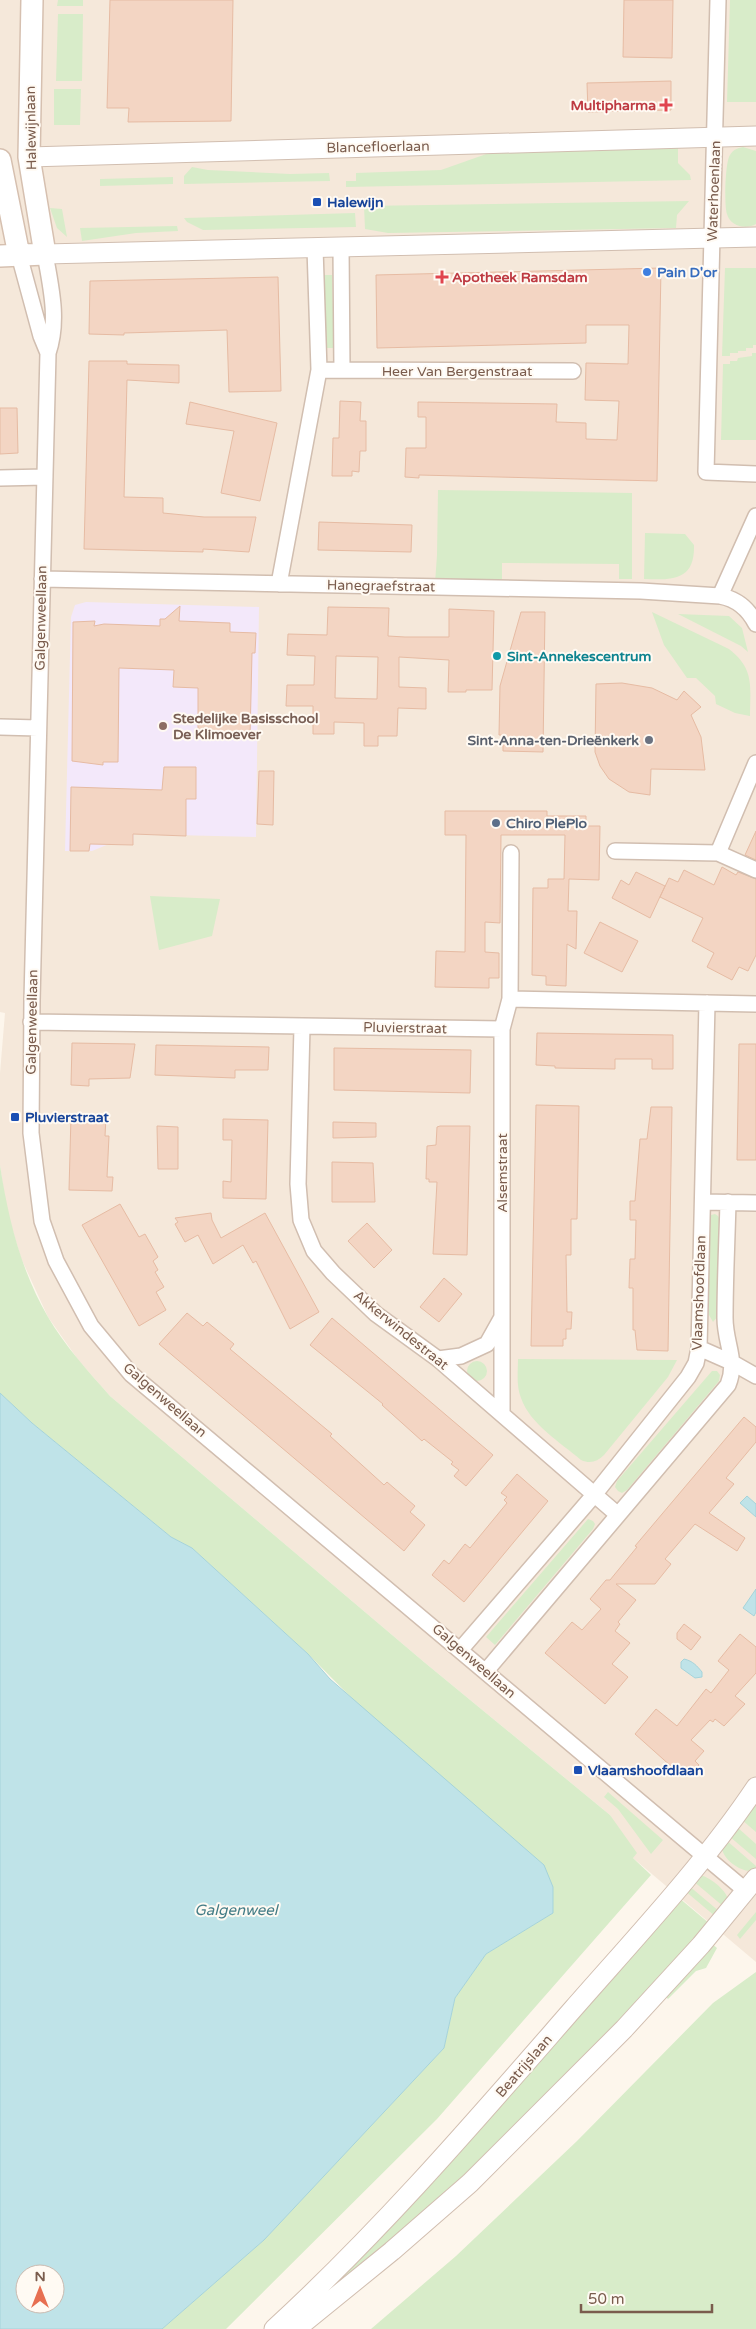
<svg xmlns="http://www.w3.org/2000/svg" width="756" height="2329" font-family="'Varela Round',sans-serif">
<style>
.residential{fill:#f5e8da}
.education{fill:#f3e8fa}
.green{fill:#d8ecc9}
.water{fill:#bfe3e8;stroke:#a5d3da;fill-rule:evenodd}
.building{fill:#f3d5c3;stroke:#e6bba3;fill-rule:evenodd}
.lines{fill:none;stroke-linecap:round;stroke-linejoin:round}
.minor-casing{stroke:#d1beb0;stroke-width:18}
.tertiary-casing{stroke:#d1beb0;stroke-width:21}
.secondary-casing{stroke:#d6c0b0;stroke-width:24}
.minor{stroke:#fff;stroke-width:15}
.tertiary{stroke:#fff;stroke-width:19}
.secondary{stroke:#fff;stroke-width:21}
.health-dot{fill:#e0444e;stroke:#fffaf3;stroke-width:2}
.transit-dot{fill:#1a4fb4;stroke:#fffaf3;stroke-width:2}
.shop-dot{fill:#3f7fe0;stroke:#fffaf3;stroke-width:2}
.culture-dot{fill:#0f9aa8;stroke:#fffaf3;stroke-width:2}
.education-dot{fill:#8d6e63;stroke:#fffaf3;stroke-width:2}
.worship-dot{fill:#6b7280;stroke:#fffaf3;stroke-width:2}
.service-dot{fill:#5c6f8a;stroke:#fffaf3;stroke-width:2}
.labels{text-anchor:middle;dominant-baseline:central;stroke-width:4;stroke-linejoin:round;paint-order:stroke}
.health-label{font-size:14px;font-weight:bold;fill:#be3a42;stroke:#fffaf3;text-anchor:end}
.street-label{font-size:14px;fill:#7a5c4d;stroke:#fffaf3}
.transit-label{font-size:14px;font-weight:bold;fill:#164399;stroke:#fffaf3;text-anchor:start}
.shop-label{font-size:14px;font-weight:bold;fill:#366cbe;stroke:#fffaf3;text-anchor:start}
.culture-label{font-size:14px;font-weight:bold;fill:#0d838f;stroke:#fffaf3;text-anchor:start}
.education-label{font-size:14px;font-weight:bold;fill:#785e54;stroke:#fffaf3;text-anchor:start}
.worship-label{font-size:14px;font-weight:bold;fill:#5b616d;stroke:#fffaf3;text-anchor:end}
.service-label{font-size:14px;font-weight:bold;fill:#4e5e75;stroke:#fffaf3;text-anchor:start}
.water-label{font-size:15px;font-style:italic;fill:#437c86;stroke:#fffaf3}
</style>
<rect width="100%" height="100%" fill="#fdf6ec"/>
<path class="residential" d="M 0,0 L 756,0 L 756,1962 L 633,1858 L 610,1815 L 424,1662 L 110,1396 L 79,1361 L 48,1317 L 21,1258 L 6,1209 L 0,1165 L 0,1073 L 5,1013 L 0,1012 Z"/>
<path class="education" d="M 86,602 L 259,607 L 256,837 L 134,834 L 133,845 L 109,844 L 92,851 L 65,851 L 71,617 L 75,605 Z"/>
<path class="green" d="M 58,0 L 83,0 L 83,6 L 57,6 Z
M 730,0 L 756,0 L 756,102 L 727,102 Z
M 58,14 L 83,14 L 82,81 L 56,81 Z
M 54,89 L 81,89 L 80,125 L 54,125 Z
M 743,147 L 756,151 L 756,224 C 746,230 730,226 727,214 C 724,206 725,162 730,155 C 733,150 737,148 743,147 Z
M 678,148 L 678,163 L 690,175 L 691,180 L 346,187 L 346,181 L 356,181 L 356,173 L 441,170 L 492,152 Z
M 192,167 L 208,170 L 290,174 L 329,173 L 330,181 L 184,184 L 184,176 Z
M 173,177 L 173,184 L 100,186 L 100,179 Z
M 689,201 L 677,215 L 676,228 L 388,233 L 365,229 L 364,206 Z
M 50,208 L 62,209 L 67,237 L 57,228 Z
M 355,213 L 356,227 L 203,230 L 187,222 L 184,218 Z
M 177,226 L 178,231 L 136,233 L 82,241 L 80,228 Z
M 725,268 L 756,268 L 756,345 L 753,345 L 753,348 L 746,348 L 746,351 L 738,351 L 738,353 L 730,353 L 730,356 L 722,356 Z
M 323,275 L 332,275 L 334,348 L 325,348 Z
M 752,353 L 756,353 L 756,440 L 721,440 L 723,364 L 730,364 L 730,361 L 737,361 L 738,358 L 752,356 Z
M 438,490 L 632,493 L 632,579 L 619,579 L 619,564 L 502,563 L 502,584 L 435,583 L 437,555 Z
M 645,533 L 685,534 L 694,545 C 695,581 672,580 644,579 Z
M 652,612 L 729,649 C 755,669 750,687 750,716 L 735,713 L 716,704 L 715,696 L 696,678 L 687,678 L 664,645 Z
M 678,614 L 729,616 L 742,628 L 748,652 L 741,646 Z
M 150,896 L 220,899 L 212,936 L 159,950 Z
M 0,1165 C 8,1218 21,1271 48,1317 C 65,1346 88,1371 110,1396 L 424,1662 L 610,1815 L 637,1853 L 633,1858 L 651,1875 L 437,2119 L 226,2329 L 162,2329 L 264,2240 L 444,2048 L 455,1998 L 486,1954 L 553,1913 L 552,1900 L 308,1654 L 192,1548 L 171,1537 L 32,1423 L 0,1393 Z
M 715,1214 L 718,1216 L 720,1220 L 718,1316 L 713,1322 L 709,1315 L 709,1219 L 711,1215 Z
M 518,1359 L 677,1360 L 668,1377 L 604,1455 C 597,1462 590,1464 581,1460 C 560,1442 530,1424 521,1398 C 516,1386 518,1371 518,1359 Z
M467 1371a10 10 0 1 1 20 0a10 10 0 1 1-20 0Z
M 712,1371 L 717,1371 L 720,1375 L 719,1381 L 627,1490 L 622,1493 L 618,1491 L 615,1487 L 617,1481 Z
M 588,1519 L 593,1521 L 595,1524 L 593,1529 L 495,1645 L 486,1637 Z
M 608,1792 L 663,1840 L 651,1854 L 618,1809 L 604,1797 Z
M 756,1801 L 756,1832 L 742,1820 Z
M 737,1827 L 756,1844 L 756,1859 L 729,1836 Z
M 726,1840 L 756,1866 L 756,1870 C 744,1875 722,1860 722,1847 Z
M 699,1875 C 709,1876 726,1890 728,1899 L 724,1907 L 692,1880 Z
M 688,1885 L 720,1912 L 716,1917 L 684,1890 Z
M 678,1897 L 710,1924 C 597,2058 467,2175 336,2292 L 321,2291 Z
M 756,1912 L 756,1920 L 740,1939 L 737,1935 Z
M 711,1943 L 717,1948 L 706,1968 L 696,1971 L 668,1999 L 664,1995 Z
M 756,1972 L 756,2329 L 371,2329 L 456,2256 L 577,2141 L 713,2003 Z"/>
<path class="water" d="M 0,1393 L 32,1423 L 171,1537 L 192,1548 L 308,1654 L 330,1679 L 544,1865 L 553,1887 L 553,1913 L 486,1954 L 455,1998 L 444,2048 L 264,2240 L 162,2329 L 0,2329 ZM 25,2274 L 55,2274 L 55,2304 L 25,2304 Z
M 747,1496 L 756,1504 L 756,1517 L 740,1503 Z
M 756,1589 L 756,1612 L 754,1616 L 743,1608 Z
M 684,1659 C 693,1661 697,1666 702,1672 L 702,1677 L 695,1678 L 681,1668 L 681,1662 Z"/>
<path class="building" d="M 110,0 L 233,0 L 231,121 L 128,122 L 129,108 L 107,108 Z
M 624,0 L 673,0 L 672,58 L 623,57 Z
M 671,81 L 671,110 L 588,112 L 587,83 Z
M 661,268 L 657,481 L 419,475 L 419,478 L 405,477 L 406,448 L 426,448 L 426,417 L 418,417 L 418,402 L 557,404 L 556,422 L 586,423 L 586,439 L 617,440 L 619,401 L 585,400 L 586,363 L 628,364 L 629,325 L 586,325 L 586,343 L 377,348 L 376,275 Z
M 278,277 L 281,391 L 229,392 L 227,330 L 124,333 L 124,335 L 89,334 L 90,281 Z
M 89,361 L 127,361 L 127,364 L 179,365 L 179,383 L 127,380 L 124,497 L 163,498 L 163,513 L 204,517 L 256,517 L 249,552 L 203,549 L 203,552 L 84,549 Z
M 340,401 L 361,402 L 360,421 L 366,421 L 366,451 L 360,451 L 359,472 L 352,471 L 352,476 L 332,476 L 333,438 L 339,438 Z
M 190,402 L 277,423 L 260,501 L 221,493 L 234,431 L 186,424 Z
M 0,408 L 17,408 L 18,453 L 0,454 Z
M 319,522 L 412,525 L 411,552 L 318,550 Z
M 180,606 L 179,621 L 230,623 L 230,632 L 256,633 L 255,653 L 252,653 L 250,737 L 198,736 L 198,688 L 173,687 L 174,670 L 119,668 L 118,762 L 103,762 L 103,765 L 72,761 L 73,622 L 95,621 L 94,626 L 104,624 L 160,626 L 160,619 L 165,619 Z
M 328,607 L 389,608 L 388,636 L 405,637 L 449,637 L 449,609 L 494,611 L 492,690 L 466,690 L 466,692 L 448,692 L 449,660 L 399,657 L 399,687 L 426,688 L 426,709 L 398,708 L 397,736 L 378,736 L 378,746 L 364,746 L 364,723 L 334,722 L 334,734 L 313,734 L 313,706 L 286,706 L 287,685 L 314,685 L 315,656 L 287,655 L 288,634 L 327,635 ZM 336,656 L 378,657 L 377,699 L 335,698 Z
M 521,612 L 545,612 L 543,752 L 503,751 L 503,735 L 499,735 L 500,686 Z
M 622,683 L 652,688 L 677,700 L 684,691 L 701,707 L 691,715 L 701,737 L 705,770 L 651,769 L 650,795 L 629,792 L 609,779 L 600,766 L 595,752 L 596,684 Z
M 164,767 L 196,767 L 196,799 L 186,799 L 186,836 L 133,834 L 133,845 L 90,844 L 89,851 L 70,851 L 71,787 L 162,790 Z
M 259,771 L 274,771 L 273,825 L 257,824 Z
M 445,811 L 547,811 L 547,816 L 586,816 L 586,826 L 600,826 L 599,880 L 569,879 L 568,911 L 577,911 L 576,949 L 567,944 L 566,986 L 546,985 L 546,976 L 532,975 L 533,888 L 548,888 L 548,879 L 564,879 L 565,835 L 501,835 L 500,923 L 485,922 L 485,952 L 499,953 L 499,978 L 489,978 L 489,988 L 435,987 L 436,951 L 465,952 L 466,835 L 445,835 Z
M 756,831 L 756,860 L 745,855 Z
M 722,867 L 736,875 L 738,872 L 756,879 L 756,955 L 748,971 L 739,967 L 732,980 L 707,967 L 714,953 L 692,941 L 703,918 L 660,897 L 669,878 L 678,882 L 684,870 L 714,885 Z
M 636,872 L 665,886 L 650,918 L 612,898 L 621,880 L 629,885 Z
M 600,922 L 638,941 L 622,972 L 584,953 Z
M 537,1033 L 673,1035 L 673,1069 L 652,1069 L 652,1059 L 615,1059 L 615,1069 L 555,1068 L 555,1066 L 536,1065 Z
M 72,1043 L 135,1044 L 130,1078 L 89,1079 L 89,1086 L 71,1085 Z
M 739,1044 L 756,1044 L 756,1160 L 737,1160 Z
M 156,1045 L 269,1047 L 268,1070 L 235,1070 L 235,1078 L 155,1075 Z
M 334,1048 L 471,1050 L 470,1093 L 334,1090 Z
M 536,1105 L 579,1106 L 577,1219 L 571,1219 L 571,1255 L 566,1255 L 567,1312 L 572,1312 L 571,1329 L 566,1329 L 566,1339 L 563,1339 L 563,1346 L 531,1346 Z
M 651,1107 L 672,1107 L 668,1351 L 637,1350 L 635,1330 L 633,1330 L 633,1288 L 629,1288 L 630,1259 L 635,1259 L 636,1220 L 630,1220 L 630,1201 L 635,1201 L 640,1139 L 647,1139 Z
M 71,1116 L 106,1117 L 105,1136 L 109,1136 L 107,1177 L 113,1177 L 112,1191 L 69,1190 Z
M 223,1119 L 268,1120 L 266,1199 L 223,1198 L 223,1181 L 231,1182 L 232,1140 L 223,1140 Z
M 333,1122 L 376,1123 L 376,1137 L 333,1138 Z
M 157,1126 L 178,1127 L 178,1169 L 158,1169 Z
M 440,1126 L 470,1126 L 467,1255 L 433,1254 L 437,1182 L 429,1182 L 429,1179 L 426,1179 L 427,1146 L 436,1145 L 437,1127 Z
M 332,1162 L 373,1163 L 375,1202 L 332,1202 Z
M 120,1204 L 139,1237 L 145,1234 L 158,1257 L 153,1261 L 158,1270 L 155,1272 L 164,1287 L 156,1292 L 166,1310 L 139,1326 L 82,1225 Z
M 211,1213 L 212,1220 L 221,1238 L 265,1213 L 319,1312 L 290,1329 L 256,1261 L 253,1263 L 243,1245 L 213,1264 L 198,1235 L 185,1242 L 175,1224 L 178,1222 L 175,1218 Z
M 367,1223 L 392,1250 L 374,1268 L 348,1241 Z
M 444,1278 L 462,1294 L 439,1322 L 420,1307 Z
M 187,1313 L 203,1326 L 207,1322 L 234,1344 L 230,1349 L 332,1434 L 330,1436 L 384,1485 L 387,1482 L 415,1506 L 410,1512 L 425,1525 L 404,1551 L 159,1344 Z
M 332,1318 L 493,1455 L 466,1486 L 454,1476 L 459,1470 L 451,1464 L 453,1462 L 424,1439 L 422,1441 L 382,1405 L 383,1404 L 310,1345 Z
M 744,1417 L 756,1427 L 756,1442 L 726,1478 L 734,1484 L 709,1513 L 745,1538 L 737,1551 L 695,1524 L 665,1559 L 671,1564 L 655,1584 L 616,1584 L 636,1600 L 618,1622 L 620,1624 L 615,1631 L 630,1643 L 612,1664 L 628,1677 L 605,1704 L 545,1653 L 572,1622 L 582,1630 L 601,1609 L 590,1599 L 606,1580 L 610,1580 L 637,1547 L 635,1546 Z
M 517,1474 L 548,1501 L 464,1602 L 432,1575 L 444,1560 L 449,1564 L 465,1544 L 470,1548 L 507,1503 L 504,1500 L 507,1497 L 501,1493 Z
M 684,1624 L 701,1637 L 691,1650 L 677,1639 L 677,1633 Z
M 740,1634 L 756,1647 L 756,1673 L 735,1696 L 745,1704 L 724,1726 L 715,1719 L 713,1722 L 710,1720 L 691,1740 L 704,1751 L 695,1761 L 699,1765 L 689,1776 L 686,1773 L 682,1776 L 635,1734 L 656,1709 L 677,1726 L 706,1689 L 711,1693 L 729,1670 L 718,1661 Z"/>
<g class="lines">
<g class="minor-casing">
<path id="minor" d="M 341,247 L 342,370
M 45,254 C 51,287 59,321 48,353 L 32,1000 L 31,1133 L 42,1221 L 56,1261 L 91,1326 L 131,1374 L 745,1890
M 19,255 L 41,336 L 48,353
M 319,370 L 573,371
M 706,472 L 718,0
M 706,472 L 756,474
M 0,478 L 45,477
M 756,516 L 720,596 C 737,599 748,608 756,624
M 42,579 L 641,591 L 720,596
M 279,584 L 319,370 L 315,248
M 0,727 L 38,728
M 615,851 L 718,853 L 756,870
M 718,853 L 756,763
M 510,999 L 511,853
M 31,1022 L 502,1029 L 510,999 L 756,1004
M 302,1027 L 298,1184 L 301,1220 L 314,1251 L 333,1273 L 376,1314 L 438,1359 L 618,1515
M 703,1202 L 756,1203
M 699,1348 L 733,1363 L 756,1376
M 438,1359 L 461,1356 L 487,1344 L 501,1319
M 502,1413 L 502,1029
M 461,1649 L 594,1495 L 688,1377 L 696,1363 L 699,1348 L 707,1003
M 486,1671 L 728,1385 C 738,1360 725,1344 725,1318 C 725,1279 727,1241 728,1202"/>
</g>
<g class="tertiary-casing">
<path id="tertiary" d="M 29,157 L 756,136
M 45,254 L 756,237
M 274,2329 C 382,2230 477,2119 573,2009 C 636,1937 703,1866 756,1787
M 296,2329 L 392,2251 L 470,2183 L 624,2029 L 701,1945 L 756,1878"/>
</g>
<g class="secondary-casing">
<path id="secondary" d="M 0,160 L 19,255
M 0,256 L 45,254 L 29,157 L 32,0"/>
</g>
<use href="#minor" class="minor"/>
<use href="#tertiary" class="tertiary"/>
<use href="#secondary" class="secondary"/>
</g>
<g class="health-dot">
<path d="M663.5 97.5h5v5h5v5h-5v5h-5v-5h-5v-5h5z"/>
<path d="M439.5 269.5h5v5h5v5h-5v5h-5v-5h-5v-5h5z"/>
</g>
<g class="transit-dot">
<rect x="312" y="197" width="10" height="10" rx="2.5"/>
<rect x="10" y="1112" width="10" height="10" rx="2.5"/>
<rect x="573" y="1765" width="10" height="10" rx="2.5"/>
</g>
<circle class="shop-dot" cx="647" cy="272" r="5"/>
<circle class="culture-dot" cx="497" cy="656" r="5"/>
<circle class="education-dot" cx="163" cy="726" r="5"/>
<circle class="worship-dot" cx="649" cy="740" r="5"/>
<circle class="service-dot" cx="496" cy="823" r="5"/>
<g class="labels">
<g class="health-label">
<text x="656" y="105">Multipharma</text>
<text x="452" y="277" text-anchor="start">Apotheek Ramsdam</text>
</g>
<g class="street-label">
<text transform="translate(31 128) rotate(-91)">Halewijnlaan</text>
<text transform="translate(378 147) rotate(-1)">Blancefloerlaan</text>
<text transform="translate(714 191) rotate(-88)">Waterhoenlaan</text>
<text x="457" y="371">Heer Van Bergenstraat</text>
<text transform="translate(381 586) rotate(1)">Hanegraefstraat</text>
<text transform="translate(41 618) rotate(-89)">Galgenweellaan</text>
<text transform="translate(32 1022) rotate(-89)">Galgenweellaan</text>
<text transform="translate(405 1028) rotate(1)">Pluvierstraat</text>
<text transform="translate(502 1173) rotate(-90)">Alsemstraat</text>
<text transform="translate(699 1293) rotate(-88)">Vlaamshoofdlaan</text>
<text transform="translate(401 1330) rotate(39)">Akkerwindestraat</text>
<text transform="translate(165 1400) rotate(41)">Galgenweellaan</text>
<text transform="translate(474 1661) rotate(41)">Galgenweellaan</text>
<text transform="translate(524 2066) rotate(-49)">Beatrijslaan</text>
</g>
<g class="transit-label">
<text x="327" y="202">Halewijn</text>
<text x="25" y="1117">Pluvierstraat</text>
<text x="588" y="1770">Vlaamshoofdlaan</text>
</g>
<g class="shop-label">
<text x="657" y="272">Pain D'or</text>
</g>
<g class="culture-label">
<text x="507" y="656">Sint-Annekescentrum</text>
</g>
<g class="education-label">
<text x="173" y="718">Stedelijke Basisschool<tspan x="173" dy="16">De Klimoever</tspan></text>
</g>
<g class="worship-label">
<text x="639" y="740">Sint-Anna-ten-Drieënkerk</text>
</g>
<g class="service-label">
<text x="506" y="823">Chiro PlePlo</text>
</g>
<g class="water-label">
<text x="236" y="1910">Galgenweel</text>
</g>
</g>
<g transform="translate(40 2289)"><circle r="24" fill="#fffaf3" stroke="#cabbb1"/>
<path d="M0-4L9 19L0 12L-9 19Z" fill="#e76f51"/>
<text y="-8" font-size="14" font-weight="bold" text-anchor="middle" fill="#7a5c4d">N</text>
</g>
<path d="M581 2304v8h131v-8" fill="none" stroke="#7a5c4d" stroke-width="2.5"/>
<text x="588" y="2304" font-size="15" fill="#7a5c4d" stroke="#fffaf3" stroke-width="4" paint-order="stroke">50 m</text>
</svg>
